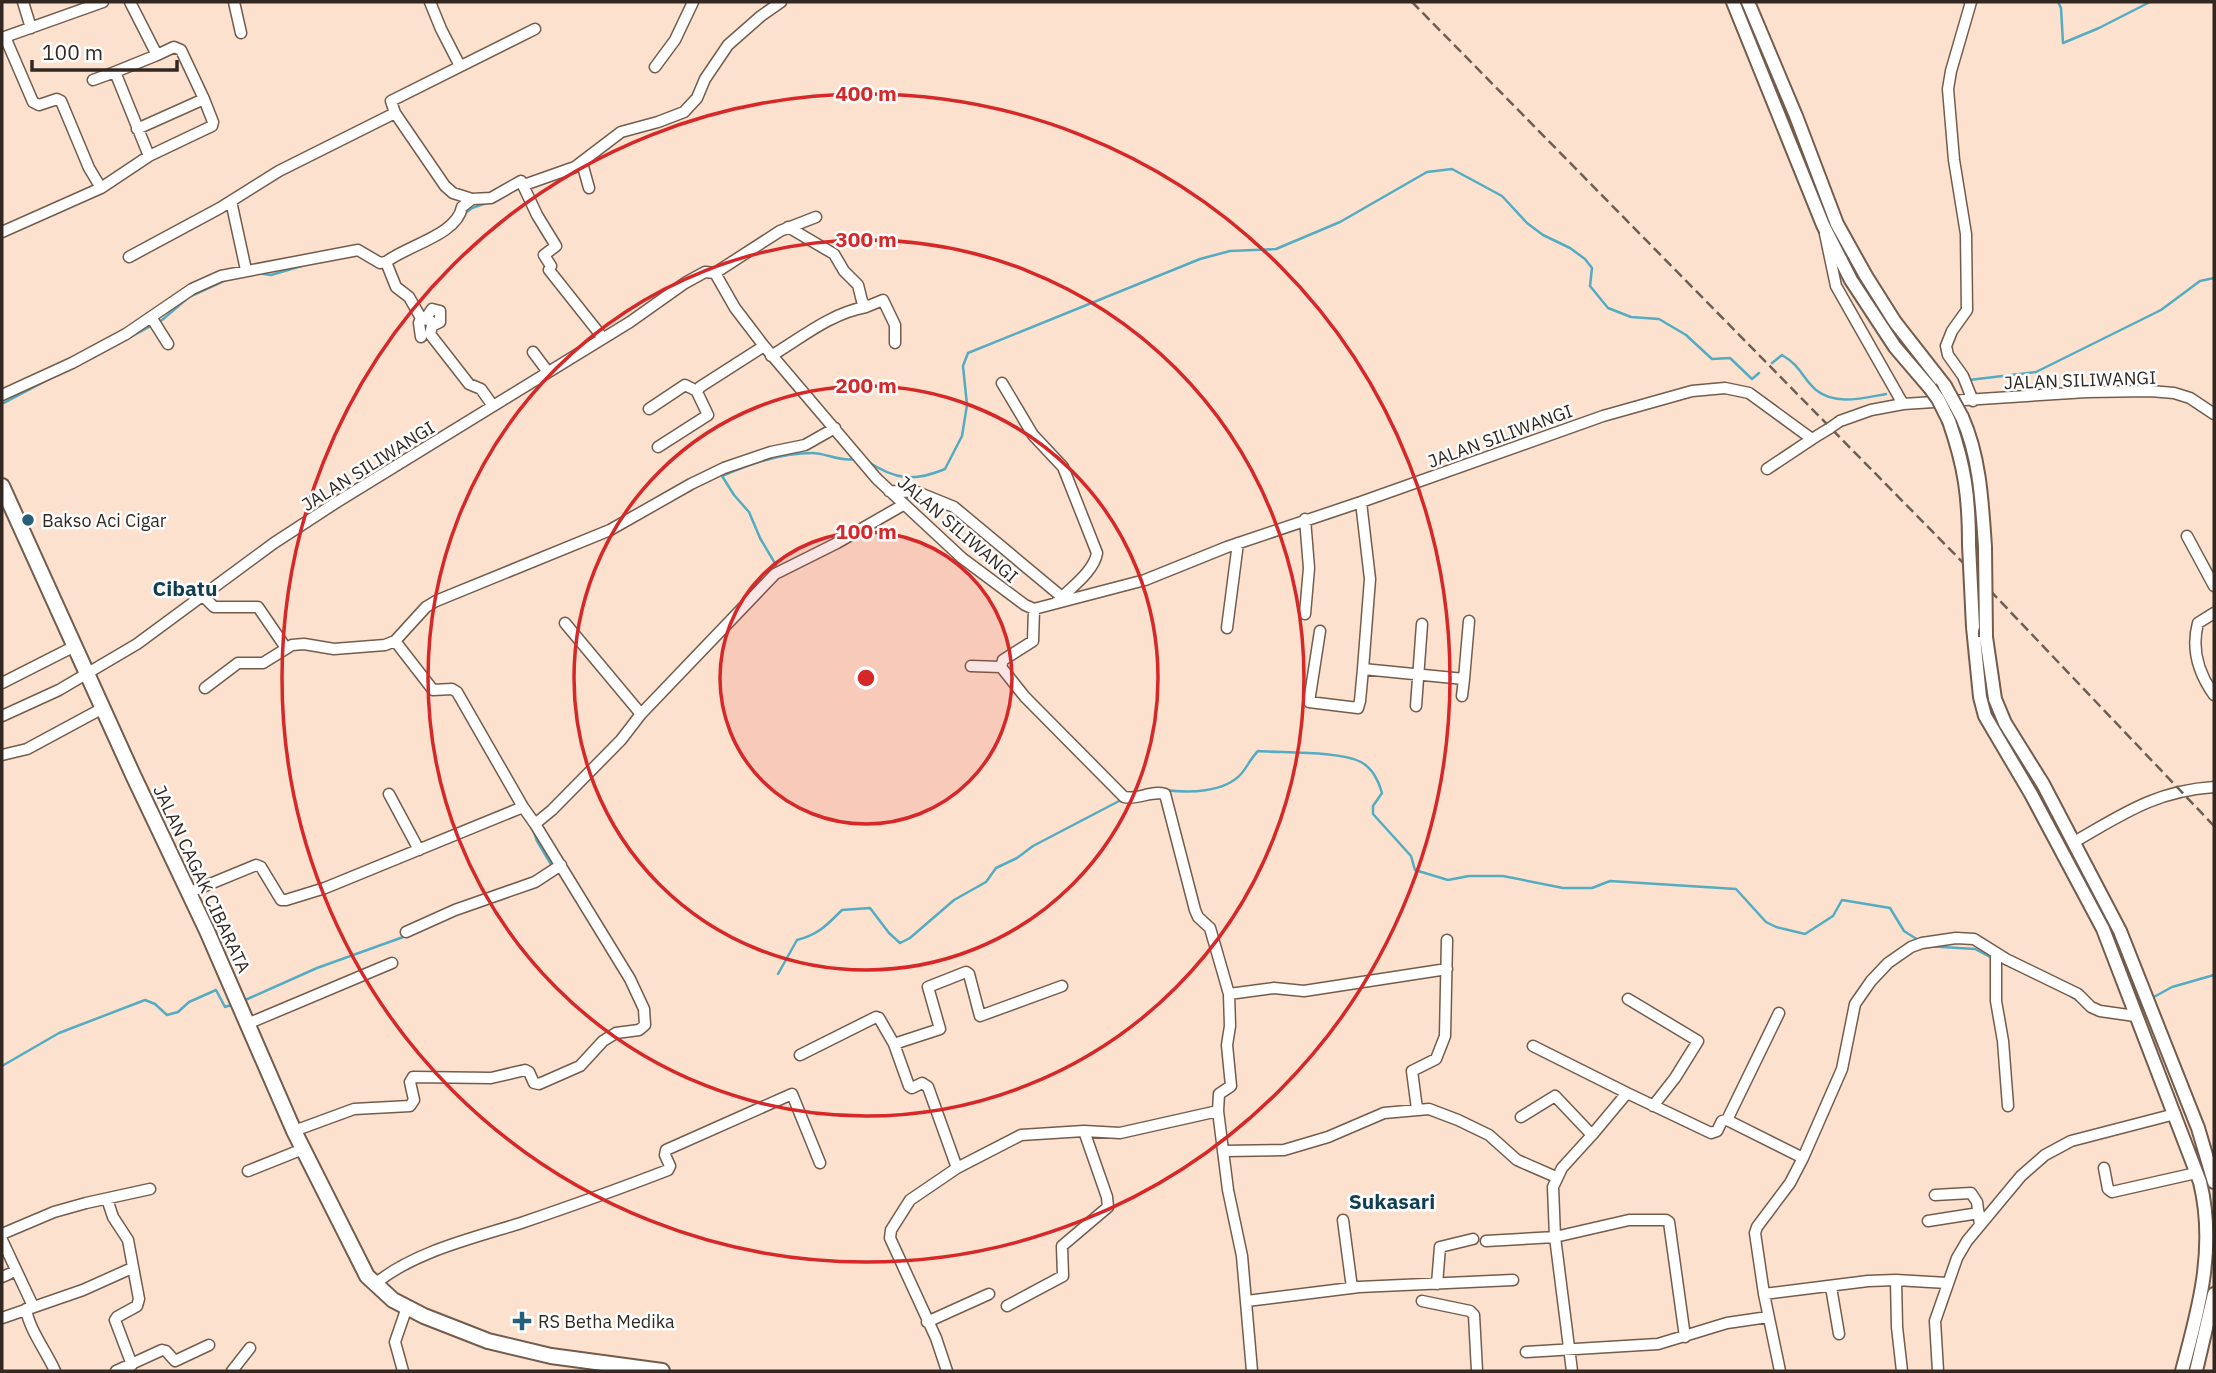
<svg xmlns="http://www.w3.org/2000/svg" width="2216" height="1373" font-family="'IBM Plex Sans',sans-serif">
<style>
.lines{fill:none;stroke-linecap:round;stroke-linejoin:round}
.stream{stroke:#53acc1;stroke-width:2.5}
.minor-casing{stroke:#735c4c;stroke-width:13}
.major-casing{stroke:#735c4c;stroke-width:16}
.highway-casing{stroke:#735c4c;stroke-width:18}
.minor{stroke:#fff;stroke-width:10}
.major{stroke:#fff;stroke-width:12}
.highway{stroke:#fff;stroke-width:14}
.rail{stroke:#6d5e54;stroke-width:2.5;stroke-dasharray:10 5;stroke-linecap:butt}
.minor-bridge-casing{stroke:#735c4c;stroke-width:13;stroke-linecap:butt}
.major-bridge-casing{stroke:#735c4c;stroke-width:16;stroke-linecap:butt}
.minor-bridge{stroke:#fff;stroke-width:10}
.major-bridge{stroke:#fff;stroke-width:12}
.ring{fill:none;stroke:#d62828;stroke-width:3.5}
.poi-dot{fill:#265f79;stroke:#fff;stroke-width:2.5}
.labels{text-anchor:middle;dominant-baseline:central;stroke-width:5;stroke-linejoin:round;paint-order:stroke}
.street-label{font-size:18px;fill:#322821;stroke:#fff}
.poi-label{font-size:18px;fill:#322821;stroke:#fff;text-anchor:start}
.quarter-label{font-size:21px;font-weight:bold;fill:#103f53;stroke:#fff}
.centre{fill:#d62828;stroke:#fff;stroke-width:3.5}
.ring-label{font-size:21px;text-anchor:middle;font-weight:bold;fill:#d62828;stroke:#fff;stroke-width:5;stroke-linejoin:round;paint-order:stroke}
</style>
<rect width="100%" height="100%" fill="#fce1ce"/>
<g class="lines">
<path class="stream" d="M 2058,2 L 2061,8 L 2063,43 L 2099,28 L 2150,2
M 763,9 L 772,2
M 690,100 L 698,84
M 591,149 L 603,140
M 463,215 L 472,208 L 487,203
M 257,273 L 271,275 L 305,265
M 101,353 L 162,320 L 189,297 L 228,279
M 1772,363 L 1782,355 C 1801,366 1802,378 1816,390 C 1836,406 1863,398 1886,394
M 1969,380 L 2036,372 L 2161,310 L 2200,281 L 2214,278
M 2,404 L 55,376
M 867,461 C 895,480 914,482 945,469 L 962,436 L 967,405 L 963,366 L 968,353 L 1200,259 L 1230,251 L 1276,249 L 1340,222 L 1427,172 L 1452,169 L 1502,196 L 1527,223 L 1543,235 L 1570,248 L 1585,259 L 1592,268 L 1590,286 L 1608,308 L 1631,317 L 1659,319 L 1686,335 L 1712,359 L 1730,358 L 1752,379 L 1759,373
M 773,570 L 776,565 L 760,538 L 749,512 L 734,495 L 722,476 C 751,464 780,453 812,453 C 826,453 840,462 854,459
M 668,692 L 686,674
M 1165,790 C 1188,793 1224,793 1241,774 C 1247,767 1251,758 1258,751 C 1283,753 1340,751 1361,762 C 1372,768 1379,781 1382,793 L 1373,806 L 1373,814 L 1411,856 L 1415,870 L 1448,880 L 1469,876 L 1503,876 L 1563,888 L 1592,888 L 1610,881 L 1736,889 L 1766,922 L 1776,927 L 1805,934 L 1833,916 L 1842,900 L 1890,908 L 1904,931 L 1918,940
M 533,829 L 537,841 L 552,866
M 1926,946 L 1975,949 L 1994,959
M 2000,962 L 2016,969
M 778,974 L 797,940 C 818,935 827,925 842,910 L 870,908 L 889,933 L 900,943 L 910,938 L 954,900 L 986,882 L 996,868 L 1017,858 L 1033,846 L 1121,800
M 2066,993 L 2081,1003
M 2152,998 L 2172,987 L 2214,975
M 243,1001 L 317,968 L 406,936
M 2,1066 L 59,1033 L 145,1000 L 155,1004 L 167,1015 L 178,1012 L 189,1002 L 216,990 L 225,1007 L 234,1004"/>
<g class="minor-casing">
<path id="minor" d="M 23,2 L 31,28
M 130,2 L 157,55 L 174,47 L 181,50 L 204,99 L 137,129
M 234,2 L 241,33
M 430,2 L 441,29 L 460,66
M 1971,2 L 1951,71 L 1948,89 L 1954,160 L 1966,234 L 1967,310 L 1952,331 L 1946,346 L 1948,355 L 1963,376 L 1973,401
M 5,37 L 33,102 L 39,105 L 57,99 L 61,101 L 89,168 L 101,188
M 2,38 L 103,2
M 655,67 L 675,40 L 693,2
M 93,80 L 115,72
M 149,156 L 115,72 L 157,55
M 582,163 L 589,188
M 524,185 L 575,167 L 621,132 L 658,122 L 684,112 L 697,98 L 705,79 L 728,45 L 761,16 L 781,2
M 472,199 L 491,198 L 521,181 L 537,215 L 556,246 L 544,255 L 551,266 L 549,270 L 603,338
M 231,201 L 246,270
M 788,227 L 834,254 L 844,271 L 858,285 L 862,301 L 866,307 L 883,300 L 895,325 L 895,343
M 2,232 L 101,188 L 149,156 L 212,126 L 213,122 L 204,99
M 1825,234 L 1836,286 L 1903,404
M 129,257 L 220,208 L 279,171 L 395,113
M 386,262 C 408,245 457,235 462,207 L 472,199 L 453,193 L 445,186 L 395,113 L 391,101 L 535,29
M 386,262 L 396,287 L 409,297 L 421,318 L 431,321 L 432,326 L 430,334 L 469,384 L 481,389 L 493,406
M 715,273 L 780,231 L 816,217
M 151,317 L 168,344
M 426,318 L 432,309 L 440,311 L 440,322 L 432,326
M 421,337 L 419,323 L 421,318
M 533,352 L 548,372
M 771,356 C 801,338 831,313 866,307
M 1002,383 L 1033,435 L 1063,467 L 1097,553 C 1094,572 1069,589 1057,602
M 2,395 L 72,363 L 126,334 L 192,289 L 221,276 L 358,250 L 380,263 L 386,262
M 649,409 L 685,385 L 697,391
M 1840,421 L 1871,410 L 1903,404 L 2087,392 L 2150,391 L 2174,393 L 2190,398 L 2214,414
M 658,447 L 708,415 L 697,392 L 700,387 L 764,346
M 1767,469 L 1812,439
M 889,491 L 917,492 L 954,507 L 1062,597
M 1361,502 L 1370,579 L 1363,669 L 1464,679 L 1469,621
M 2187,536 L 2214,586
M 203,596 L 214,607 L 258,607 L 286,648
M 1034,609 L 1033,641 L 1003,660 L 1001,667 L 1025,697 L 1124,797 C 1138,800 1152,790 1165,794 L 1195,910 L 1198,917 L 1210,928 L 1229,994 L 1230,1026 L 1227,1045 L 1231,1086 L 1219,1094 L 1218,1111 L 1228,1190 L 1242,1256 L 1252,1371
M 2214,613 L 2198,623 C 2191,649 2199,674 2214,695
M 1305,614 L 1309,568 L 1305,519
M 565,623 L 641,714
M 1227,628 L 1238,543
M 1320,631 L 1309,702 L 1358,708 L 1360,701 L 1363,669
M 395,641 L 426,607 L 436,601 L 610,530 L 691,484 L 724,468 L 771,452 L 805,445 L 835,428
M 971,666 L 1001,667
M 2,683 L 75,646
M 205,688 L 238,663 L 263,663 L 292,645 L 304,644 L 334,649 L 385,645 L 395,641 L 433,690 L 452,689 L 457,692 L 523,807
M 1462,696 L 1464,679
M 1416,706 L 1422,624
M 2,716 L 59,690 L 137,644 L 274,543 L 337,502 L 630,322 L 685,283 L 705,272 L 715,273 L 735,308 L 764,346 L 877,479 L 962,558 L 1025,605 L 1034,609 L 1145,580 L 1227,547 L 1361,502 L 1603,416 L 1692,391 L 1725,388 L 1749,393 L 1812,439 L 1830,428
M 2,755 L 27,749 L 103,708
M 389,794 L 419,850
M 2074,842 C 2123,814 2155,791 2214,787
M 188,893 L 256,865 L 261,867 L 281,900 L 286,900 L 325,888 L 523,807 L 535,824 L 552,810 L 621,740 L 641,714 L 775,574 L 837,543 L 903,505
M 406,932 L 455,910 L 535,882 L 561,865
M 1996,953 L 1996,1001 L 2003,1041 L 2008,1106
M 1229,994 L 1274,988 L 1304,991 L 1447,969
M 1628,999 L 1698,1041 L 1675,1078 L 1653,1106
M 247,1024 L 392,963
M 894,1044 L 940,1029 L 928,987 L 966,972 L 969,974 L 980,1016 L 1062,986
M 1533,1046 L 1627,1093
M 800,1055 L 876,1017 L 879,1018 L 894,1044 L 909,1086 L 912,1088 L 922,1083 L 928,1087 L 957,1168
M 1417,1109 L 1412,1071 L 1436,1059 L 1445,1036 L 1447,940
M 1521,1117 L 1555,1096 L 1592,1135
M 1727,1120 L 1779,1013
M 294,1131 L 354,1109 L 410,1106 L 414,1100 L 410,1082 L 413,1077 L 491,1078 L 525,1070 L 529,1072 L 534,1083 L 539,1084 L 580,1066 L 603,1041 L 616,1033 L 639,1030 L 645,1025 L 644,1009 L 630,979 L 535,824
M 1224,1151 L 1284,1150 L 1328,1137 L 1384,1113 L 1429,1109 L 1458,1120 L 1489,1135 L 1517,1160 L 1556,1177
M 2104,1168 L 2108,1189 L 2112,1192 L 2196,1173
M 248,1171 L 303,1149
M 1935,1195 L 1971,1193 L 1977,1202 L 1980,1225
M 107,1199 L 113,1217 L 128,1240 L 139,1299 L 137,1306 L 117,1317 L 115,1320 L 132,1365
M 1343,1220 L 1352,1288
M 1928,1221 L 1979,1213
M 2,1234 L 54,1212 L 86,1203 L 150,1189
M 2,1240 L 33,1306
M 1486,1241 L 1555,1237 L 1629,1220 L 1666,1220 L 1669,1222 L 1685,1337
M 2,1277 L 9,1274
M 1896,1280 L 1897,1327 L 1902,1371
M 1437,1284 L 1440,1247 L 1473,1239
M 374,1285 C 412,1252 474,1238 521,1223 C 571,1206 619,1189 668,1170 L 670,1166 L 665,1155 L 666,1150 L 792,1094 L 820,1163
M 1831,1287 L 1839,1334
M 1764,1294 L 1868,1281 L 1896,1280 L 1947,1283
M 1247,1301 L 1359,1287 L 1513,1280
M 1422,1301 L 1470,1311 L 1474,1315 L 1477,1371
M 1007,1306 L 1063,1276 L 1062,1246 L 1108,1207 L 1107,1197 L 1084,1131
M 26,1309 C 29,1329 46,1351 55,1371
M 2,1318 L 83,1290 L 132,1268
M 927,1322 L 989,1294
M 1526,1352 L 1658,1344 L 1727,1323 L 1768,1317
M 116,1371 L 162,1350 L 166,1351 L 175,1361 L 209,1345
M 232,1371 L 250,1348
M 403,1371 L 395,1342 L 407,1307
M 947,1371 L 936,1338 L 890,1238 L 891,1230 L 910,1200 L 957,1168 L 1021,1135 L 1084,1131 L 1120,1133 L 1218,1111
M 1572,1371 L 1555,1237 L 1553,1187 L 1562,1168 L 1592,1135 L 1627,1093 L 1711,1133 L 1717,1131 L 1722,1121 L 1727,1120 L 1803,1158
M 1780,1371 L 1764,1294 L 1755,1233 L 1757,1227 L 1790,1183 L 1803,1158 L 1842,1069 L 1855,1004 L 1871,981 L 1888,963 L 1911,947 L 1922,943 L 1956,938 L 1974,939 L 2006,959 L 2078,994 L 2091,1007 L 2100,1011 L 2135,1016
M 1938,1371 L 1935,1321 L 1957,1258 L 1967,1241 L 2021,1176 L 2045,1155 L 2071,1141 L 2175,1114"/>
</g>
<g class="major-casing">
<path id="major" d="M 1733,2 L 1823,225 L 1851,280 L 1895,347 L 1930,388
M 1748,2 L 1796,116 L 1837,224 L 1866,276 L 1895,322 L 1945,386
M 1962,417 C 1980,457 1982,503 1985,547
M 1949,421 C 1965,467 1969,497 1969,545
M 1973,627 L 1980,697 L 1985,716 L 2031,794 L 2103,929 L 2200,1182 C 2216,1247 2199,1309 2182,1371
M 1986,637 L 1995,699 L 2005,723 L 2043,784 L 2120,931 L 2198,1128 L 2214,1182
M 2196,1371 L 2214,1294"/>
</g>
<g class="highway-casing">
<path id="highway" d="M 2,486 L 133,775 L 207,931 L 294,1131 L 367,1276 L 393,1300 L 424,1316 L 488,1341 L 551,1356 L 662,1371"/>
</g>
<use href="#minor" class="minor"/>
<use href="#major" class="major"/>
<use href="#highway" class="highway"/>
<path class="rail" d="M 1412,2 L 1983,583 L 2214,826"/>
<g class="minor-bridge-casing">
<path id="minor-bridge" d="M 1830,428 L 1840,421"/>
</g>
<g class="major-bridge-casing">
<path id="major-bridge" d="M 1945,386 L 1962,417
M 1930,388 L 1938,399 L 1949,421
M 1969,545 L 1973,627
M 1985,547 L 1986,637"/>
</g>
<use href="#minor-bridge" class="minor-bridge"/>
<use href="#major-bridge" class="major-bridge"/>
</g>
<circle cx="866" cy="678" r="146" fill="#d62828" fill-opacity=".12"/>
<g class="ring">
<circle cx="866" cy="678" r="146"/>
<circle cx="866" cy="678" r="292"/>
<circle cx="866" cy="678" r="438"/>
<circle cx="866" cy="678" r="584"/>
</g>
<g class="poi-dot">
<circle cx="28" cy="520" r="7"/>
<path d="M518.5 1310.5h7v7h7v7h-7v7h-7v-7h-7v-7h7z"/>
</g>
<g class="labels">
<g class="street-label">
<text transform="translate(2080 380) rotate(-2)">JALAN SILIWANGI</text>
<text transform="translate(1500 436) rotate(-20)">JALAN SILIWANGI</text>
<text transform="translate(368 466) rotate(-32)">JALAN SILIWANGI</text>
<text transform="translate(958 529) rotate(41)">JALAN SILIWANGI</text>
<text transform="translate(202 879) rotate(65)">JALAN CAGAK CIBARATA</text>
</g>
<g class="poi-label">
<text x="42" y="520">Bakso Aci Cigar</text>
<text x="538" y="1321">RS Betha Medika</text>
</g>
<g class="quarter-label">
<text x="185" y="588">Cibatu</text>
<text x="1392" y="1201">Sukasari</text>
</g>
</g>
<circle cx="866" cy="678" r="10" class="centre"/>
<g class="ring-label">
<text x="866" y="101">400 m</text>
<text x="866" y="247">300 m</text>
<text x="866" y="393">200 m</text>
<text x="866" y="539">100 m</text>
</g>
<rect width="2216" height="1373" fill="none" stroke="#322821" stroke-width="7"/>
<path d="M32 60v10h145v-10" fill="none" stroke="#322821" stroke-width="3.5"/>
<text x="42" y="60" font-size="21" fill="#322821" stroke="#ffffff" stroke-width="5" paint-order="stroke">100 m</text>
</svg>
